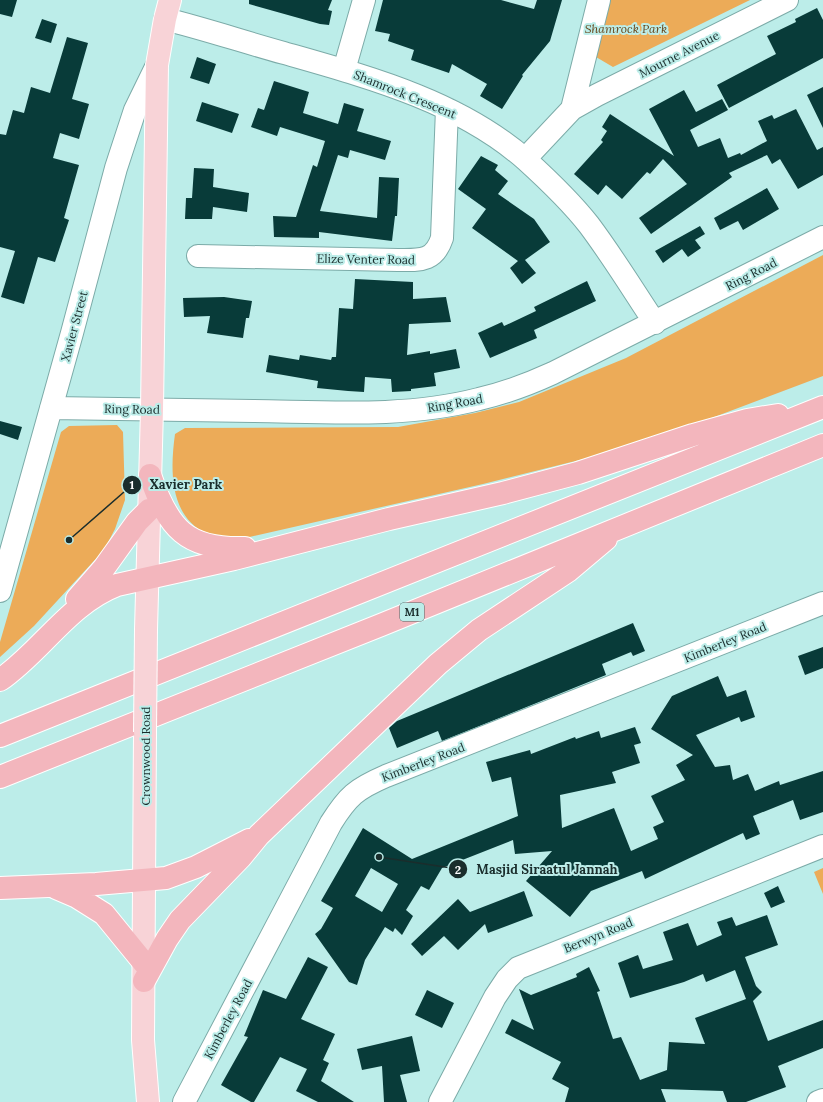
<svg xmlns="http://www.w3.org/2000/svg" width="823" height="1102" font-family="Lora,serif">
<style>
.green{fill:#ecab58}
.building{fill:#083b39;fill-rule:evenodd}
.lines{fill:none;stroke-linecap:round;stroke-linejoin:round}
.minor-casing{stroke:#7caba8;stroke-width:24}
.major-casing{stroke:#fff;stroke-width:24}
.highway-casing{stroke:#fff;stroke-width:24}
.minor{stroke:#fff;stroke-width:22}
.major{stroke:#f8d3d7;stroke-width:22}
.highway{stroke:#f3b6bd;stroke-width:22}
.major-bridge-casing{stroke:#fff;stroke-width:24;stroke-linecap:butt}
.major-bridge{stroke:#f8d3d7;stroke-width:22}
.labels{text-anchor:middle;dominant-baseline:central;stroke-width:4;stroke-linejoin:round;paint-order:stroke}
.shield{fill:#bcede9;stroke:#4b6765;stroke-width:1}
.shield-label{font-size:11px;font-weight:bold;fill:#1a2d2c}
.park-label{font-size:12px;font-style:italic;fill:#68471c;stroke:#bcede9}
.street-label{font-size:12px;fill:#1a2d2c;stroke:#bcede9}
.leader{fill:none;stroke:#1a2d2c;stroke-width:1.5}
.callout-dot{fill:#1a2d2c;stroke:#bcede9;stroke-width:1.5}
.mark-label{font-size:12px;text-anchor:middle;font-weight:bold;fill:#fff}
.callout-label{font-size:13px;text-anchor:middle;font-weight:bold;fill:#1a2d2c;stroke:#bcede9;stroke-width:4;stroke-linejoin:round;paint-order:stroke}
</style>
<rect width="100%" height="100%" fill="#bcede9"/>
<path class="green" d="M 604,0 L 750,0 L 613,67 L 596,57 Z
M 823,255 L 823,376 L 640,445 L 483,484 L 245,538 C 237,539 226,541 218,539 C 214,539 210,536 207,534 C 169,516 170,470 175,434 L 185,428 L 398,427 L 475,413 L 519,402 L 626,358 Z
M 117,425 L 123,432 L 125,500 L 115,529 L 104,550 L 34,626 L 0,657 L 0,642 L 61,432 L 69,426 Z
M 823,868 L 823,894 L 814,872 Z"/>
<path class="building" d="M 0,0 L 17,0 L 12,17 L 0,14 Z
M 249,0 L 332,0 L 328,10 L 332,11 L 329,25 L 320,24 L 249,4 Z
M 383,0 L 501,0 L 534,9 L 537,0 L 562,0 L 550,41 L 522,75 L 523,76 L 502,109 L 480,96 L 487,84 L 452,64 L 449,73 L 411,60 L 414,50 L 388,41 L 390,34 L 375,31 Z
M 817,8 L 823,20 L 823,58 L 729,108 L 717,85 L 776,54 L 767,36 L 796,22 L 795,19 Z
M 42,19 L 57,24 L 51,43 L 35,38 Z
M 67,37 L 88,43 L 72,99 L 89,104 L 79,139 L 60,133 L 53,158 L 79,165 L 64,218 L 69,220 L 55,262 L 38,257 L 24,304 L 1,297 L 15,251 L 0,247 L 0,134 L 6,135 L 13,110 L 24,113 L 31,87 L 50,93 Z
M 197,57 L 216,64 L 209,84 L 190,78 Z
M 274,81 L 309,92 L 303,113 L 338,124 L 344,103 L 364,109 L 357,131 L 391,141 L 385,160 L 350,150 L 348,158 L 338,155 L 320,211 L 377,218 L 379,177 L 399,178 L 397,216 L 395,216 L 392,241 L 319,232 L 319,238 L 274,237 L 273,216 L 296,217 L 313,165 L 317,167 L 325,141 L 280,127 L 277,136 L 251,127 L 258,108 L 264,110 Z
M 823,87 L 823,128 L 807,95 Z
M 684,90 L 696,112 L 722,99 L 728,110 L 690,130 L 698,147 L 720,138 L 728,158 L 740,153 L 741,155 L 767,141 L 758,121 L 772,115 L 774,119 L 796,109 L 817,150 L 823,147 L 823,175 L 798,189 L 780,159 L 772,164 L 767,155 L 729,173 L 732,177 L 651,234 L 639,218 L 687,184 L 663,159 L 650,174 L 647,172 L 622,199 L 606,185 L 598,195 L 574,174 L 603,142 L 601,140 L 607,131 L 602,127 L 610,114 L 674,156 L 649,109 Z
M 202,102 L 239,114 L 232,133 L 196,121 Z
M 481,156 L 498,165 L 495,170 L 508,181 L 498,194 L 534,219 L 550,242 L 525,260 L 536,273 L 522,284 L 510,268 L 518,261 L 472,228 L 486,209 L 458,189 Z
M 194,168 L 214,169 L 213,187 L 249,193 L 247,212 L 213,207 L 212,219 L 185,219 L 186,198 L 192,198 Z
M 767,188 L 779,209 L 743,230 L 738,221 L 720,230 L 714,218 Z
M 700,226 L 705,234 L 695,240 L 701,248 L 688,257 L 682,249 L 663,263 L 655,251 Z
M 355,279 L 413,282 L 413,299 L 446,297 L 451,322 L 409,324 L 407,355 L 430,351 L 430,354 L 456,349 L 460,368 L 434,373 L 436,386 L 411,389 L 411,391 L 392,392 L 391,379 L 365,377 L 364,392 L 348,391 L 317,388 L 318,381 L 266,372 L 269,355 L 299,360 L 300,355 L 331,360 L 332,357 L 336,357 L 339,308 L 353,309 Z
M 587,281 L 596,301 L 534,330 L 537,338 L 490,358 L 478,333 L 502,322 L 504,326 L 536,311 L 534,307 Z
M 224,297 L 252,301 L 249,318 L 246,318 L 243,338 L 207,333 L 210,316 L 184,317 L 183,298 Z
M 0,421 L 22,427 L 18,440 L 0,434 Z
M 633,623 L 645,651 L 633,656 L 631,652 L 602,664 L 606,675 L 442,741 L 438,731 L 397,748 L 389,728 L 397,721 Z
M 823,647 L 823,668 L 805,675 L 798,656 Z
M 718,676 L 727,697 L 746,690 L 755,717 L 741,722 L 739,717 L 696,735 L 715,767 L 730,765 L 733,780 L 748,774 L 755,791 L 779,781 L 780,785 L 823,771 L 823,812 L 800,820 L 793,800 L 753,816 L 760,834 L 746,840 L 743,833 L 645,879 L 642,871 L 591,891 L 570,917 L 526,881 L 552,851 L 515,854 L 513,840 L 442,868 L 429,890 L 421,886 L 406,910 L 413,916 L 402,935 L 395,928 L 393,932 L 385,927 L 365,960 L 357,985 L 349,982 L 315,934 L 321,929 L 333,908 L 321,901 L 363,828 L 412,859 L 518,816 L 511,777 L 492,782 L 486,762 L 530,750 L 531,754 L 575,737 L 576,739 L 599,731 L 601,738 L 635,727 L 641,743 L 634,745 L 640,763 L 612,772 L 616,783 L 560,795 L 562,828 L 614,808 L 631,851 L 658,839 L 653,827 L 664,822 L 651,796 L 685,780 L 676,765 L 693,755 L 651,729 L 672,696 ZM 371,868 L 398,884 L 382,912 L 355,896 Z
M 778,886 L 785,902 L 771,908 L 764,893 Z
M 524,891 L 533,916 L 488,933 L 485,924 L 458,950 L 444,936 L 422,956 L 411,944 L 458,899 L 470,912 Z
M 767,915 L 778,945 L 745,957 L 756,986 L 762,992 L 753,1001 L 768,1041 L 823,1020 L 823,1048 L 778,1066 L 786,1087 L 746,1102 L 727,1102 L 723,1091 L 661,1089 L 666,1102 L 565,1102 L 569,1088 L 552,1079 L 561,1062 L 505,1033 L 512,1019 L 534,1030 L 519,989 L 531,995 L 577,977 L 576,974 L 589,967 L 600,991 L 597,992 L 613,1039 L 621,1037 L 640,1080 L 667,1070 L 669,1042 L 705,1044 L 695,1018 L 746,999 L 735,970 L 706,982 L 703,974 L 684,982 L 630,998 L 618,963 L 638,955 L 643,969 L 673,960 L 663,932 L 688,923 L 697,946 L 722,935 L 717,922 L 732,917 L 736,926 Z
M 308,957 L 328,967 L 301,1019 L 335,1034 L 323,1060 L 329,1063 L 321,1081 L 354,1102 L 318,1102 L 296,1091 L 307,1069 L 280,1057 L 254,1102 L 251,1102 L 221,1085 L 248,1037 L 244,1036 L 263,990 L 286,999 Z
M 427,990 L 454,1003 L 442,1028 L 415,1015 Z
M 412,1036 L 420,1071 L 400,1075 L 407,1102 L 384,1102 L 382,1066 L 362,1070 L 357,1049 Z"/>
<g class="lines">
<g class="minor-casing">
<path id="minor" d="M 165,19 C 205,29 244,42 284,53 C 368,77 459,101 526,160 C 548,180 571,202 589,225 C 613,257 633,290 655,323
M 344,70 L 364,0
M 572,109 L 597,95 L 787,0
M 525,159 L 572,109 L 599,0
M 198,256 L 398,260 C 420,260 434,262 442,238 L 447,109
M 51,408 C 118,409 186,410 253,411 C 328,412 406,418 479,399 C 505,393 529,384 553,373 L 823,237
M 0,591 L 72,333 L 116,168 L 135,110 L 157,65
M 184,1102 L 331,823 C 348,796 356,789 386,776 L 823,603
M 440,1102 L 495,997 L 507,979 L 518,968 L 823,846
M 818,1102 L 823,1100"/>
</g>
<g class="major-casing">
<path id="major" d="M 146,630 L 152,409 L 157,65 L 165,19 L 170,0
M 145,732 L 143,1040 L 148,1102"/>
</g>
<g class="highway-casing">
<path id="highway" d="M 150,475 C 168,528 186,550 245,548
M 77,599 L 104,568 L 137,522 L 149,510
M 0,680 C 42,651 68,604 117,585 L 234,559 L 389,519 L 503,493 L 578,473 L 693,435 L 747,420 L 778,415
M 0,736 L 823,407
M 0,777 L 381,625 L 823,445
M 0,888 L 96,884 L 166,878 L 196,867 L 249,840
M 56,888 L 77,897 L 104,914 L 144,963
M 144,981 L 167,939 L 180,920 L 241,857 L 259,835 L 438,664 L 479,630 L 568,571 L 606,539"/>
</g>
<use href="#minor" class="minor"/>
<use href="#major" class="major"/>
<use href="#highway" class="highway"/>
<g class="major-bridge-casing">
<path id="major-bridge" d="M 145,732 L 146,630"/>
</g>
<use href="#major-bridge" class="major-bridge"/>
</g>
<g class="labels">
<rect class="shield" x="400" y="603" width="24" height="18" rx="3"/>
<g class="shield-label">
<text x="412" y="612">M1</text>
</g>
<g class="park-label">
<text x="626" y="28">Shamrock Park</text>
</g>
<g class="street-label">
<text transform="translate(679 54) rotate(-27)">Mourne Avenue</text>
<text transform="translate(405 94) rotate(22)">Shamrock Crescent</text>
<text transform="translate(366 259) rotate(1)">Elize Venter Road</text>
<text transform="translate(751 274) rotate(-27)">Ring Road</text>
<text transform="translate(74 326) rotate(-75)">Xavier Street</text>
<text transform="translate(455 403) rotate(-10)">Ring Road</text>
<text transform="translate(132 409) rotate(1)">Ring Road</text>
<text transform="translate(725 642) rotate(-22)">Kimberley Road</text>
<text transform="translate(145 756) rotate(-90)">Crownwood Road</text>
<text transform="translate(423 762) rotate(-21)">Kimberley Road</text>
<text transform="translate(598 935) rotate(-22)">Berwyn Road</text>
<text transform="translate(228 1019) rotate(-62)">Kimberley Road</text>
</g>
</g>
<path class="leader" d="M69 540L132 485M379 857L458 869"/>
<g class="callout-dot">
<circle cx="69" cy="540" r="4"/>
<circle cx="379" cy="857" r="4"/>
<circle cx="132" cy="485" r="10"/>
<circle cx="458" cy="869" r="10"/>
</g>
<g class="mark-label">
<text x="132" y="489">1</text>
<text x="458" y="874">2</text>
</g>
<g class="callout-label">
<text x="186" y="489">Xavier Park</text>
<text x="547" y="874">Masjid Siraatul Jannah</text>
</g>
</svg>
